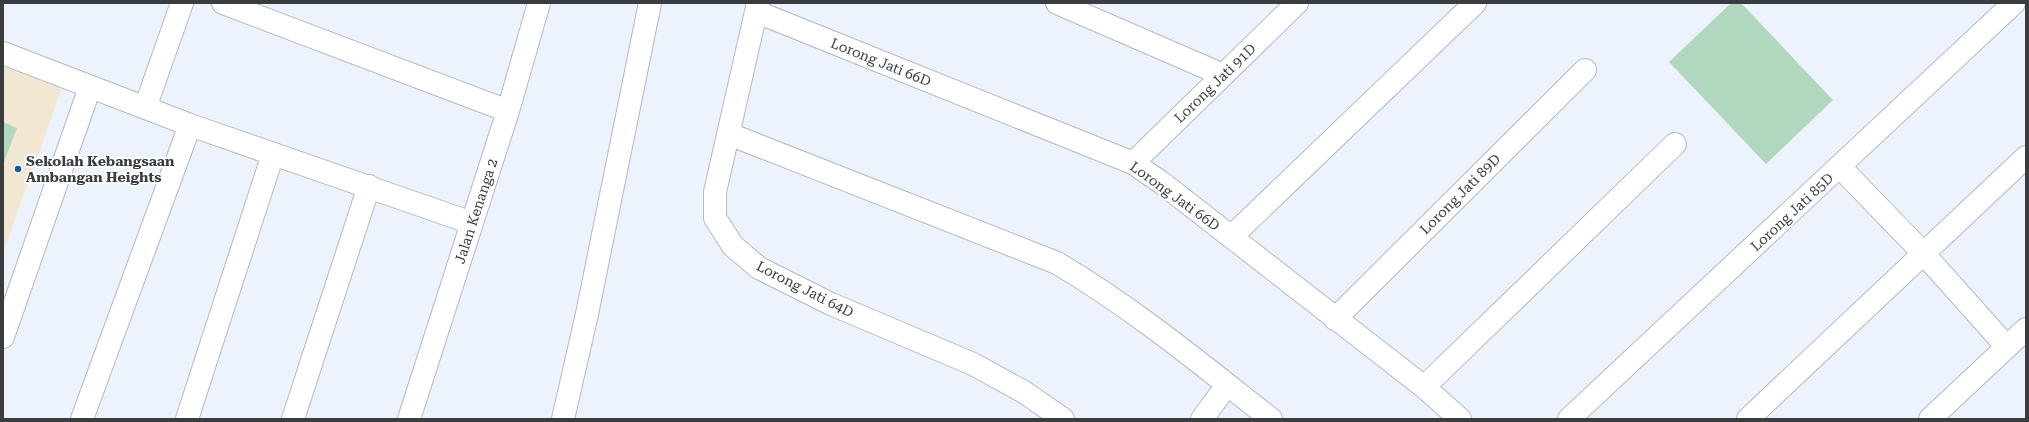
<svg xmlns="http://www.w3.org/2000/svg" width="2029" height="422" font-family="'Roboto Serif',serif">
<style>
.education{fill:#f2e7d2}
.green{fill:#b1d8be}
.lines{fill:none;stroke-linecap:round;stroke-linejoin:round}
.minor-casing{stroke:#b4b9c2;stroke-width:24}
.major-casing{stroke:#b4b9c2;stroke-width:24}
.minor{stroke:#fff;stroke-width:22}
.major{stroke:#fff;stroke-width:22}
.poi-dot{fill:#195aab;stroke:#fff;stroke-width:1.5}
.labels{text-anchor:middle;dominant-baseline:central;stroke-width:4;stroke-linejoin:round;paint-order:stroke}
.street-label{font-size:14px;fill:#3a3d40;stroke:#fff}
.poi-label{font-size:14px;font-weight:bold;fill:#3a3d40;stroke:#fff;text-anchor:start}
</style>
<rect width="100%" height="100%" fill="#edf3fc"/>
<path class="education" d="M 3,62 L 63,85 L 3,253 Z"/>
<path class="green" d="M 1731,3 L 1741,3 L 1833,100 L 1766,164 L 1669,62 Z
M 3,122 L 17,128 L 3,165 Z"/>
<g class="lines">
<g class="minor-casing">
<path id="minor" d="M 223,3 L 508,111
M 758,3 L 715,192 L 715,218 L 733,246 L 759,268 L 831,304 L 973,364 L 1024,392 L 1063,419
M 1057,3 L 1223,75
M 757,12 L 1133,163 L 1162,183 L 1424,387 L 1460,419
M 3,53 L 190,125 L 472,223
M 145,108 L 182,3
M 729,134 L 1057,263 C 1133,308 1201,364 1271,419
M 1133,163 L 1297,3
M 1840,167 L 1923,253 L 2007,347
M 1231,237 L 1475,3
M 1335,319 L 1585,70
M 3,337 L 90,87
M 1424,387 L 1675,144
M 82,419 L 190,125
M 187,419 L 273,154
M 293,419 L 369,186
M 409,419 L 508,111 L 539,3
M 1202,419 L 1227,385
M 1569,419 L 2014,3
M 1748,419 L 2026,157
M 1930,419 L 2026,329"/>
</g>
<g class="major-casing">
<path id="major" d="M 563,419 L 587,314 L 650,3"/>
</g>
<use href="#minor" class="minor"/>
<use href="#major" class="major"/>
</g>
<circle class="poi-dot" cx="18" cy="169" r="4"/>
<g class="labels">
<g class="street-label">
<text transform="translate(881 62) rotate(22)">Lorong Jati 66D</text>
<text transform="translate(1215 83) rotate(-44)">Lorong Jati 91D</text>
<text transform="translate(1460 194) rotate(-45)">Lorong Jati 89D</text>
<text transform="translate(1175 196) rotate(36)">Lorong Jati 66D</text>
<text transform="translate(476 211) rotate(-72)">Jalan Kenanga 2</text>
<text transform="translate(1792 212) rotate(-43)">Lorong Jati 85D</text>
<text transform="translate(805 289) rotate(27)">Lorong Jati 64D</text>
</g>
<g class="poi-label">
<text x="26" y="161">Sekolah Kebangsaan<tspan x="26" dy="16">Ambangan Heights</tspan></text>
</g>
</g>
<rect width="2029" height="422" fill="none" stroke="#3a3d40" stroke-width="8"/>
</svg>
